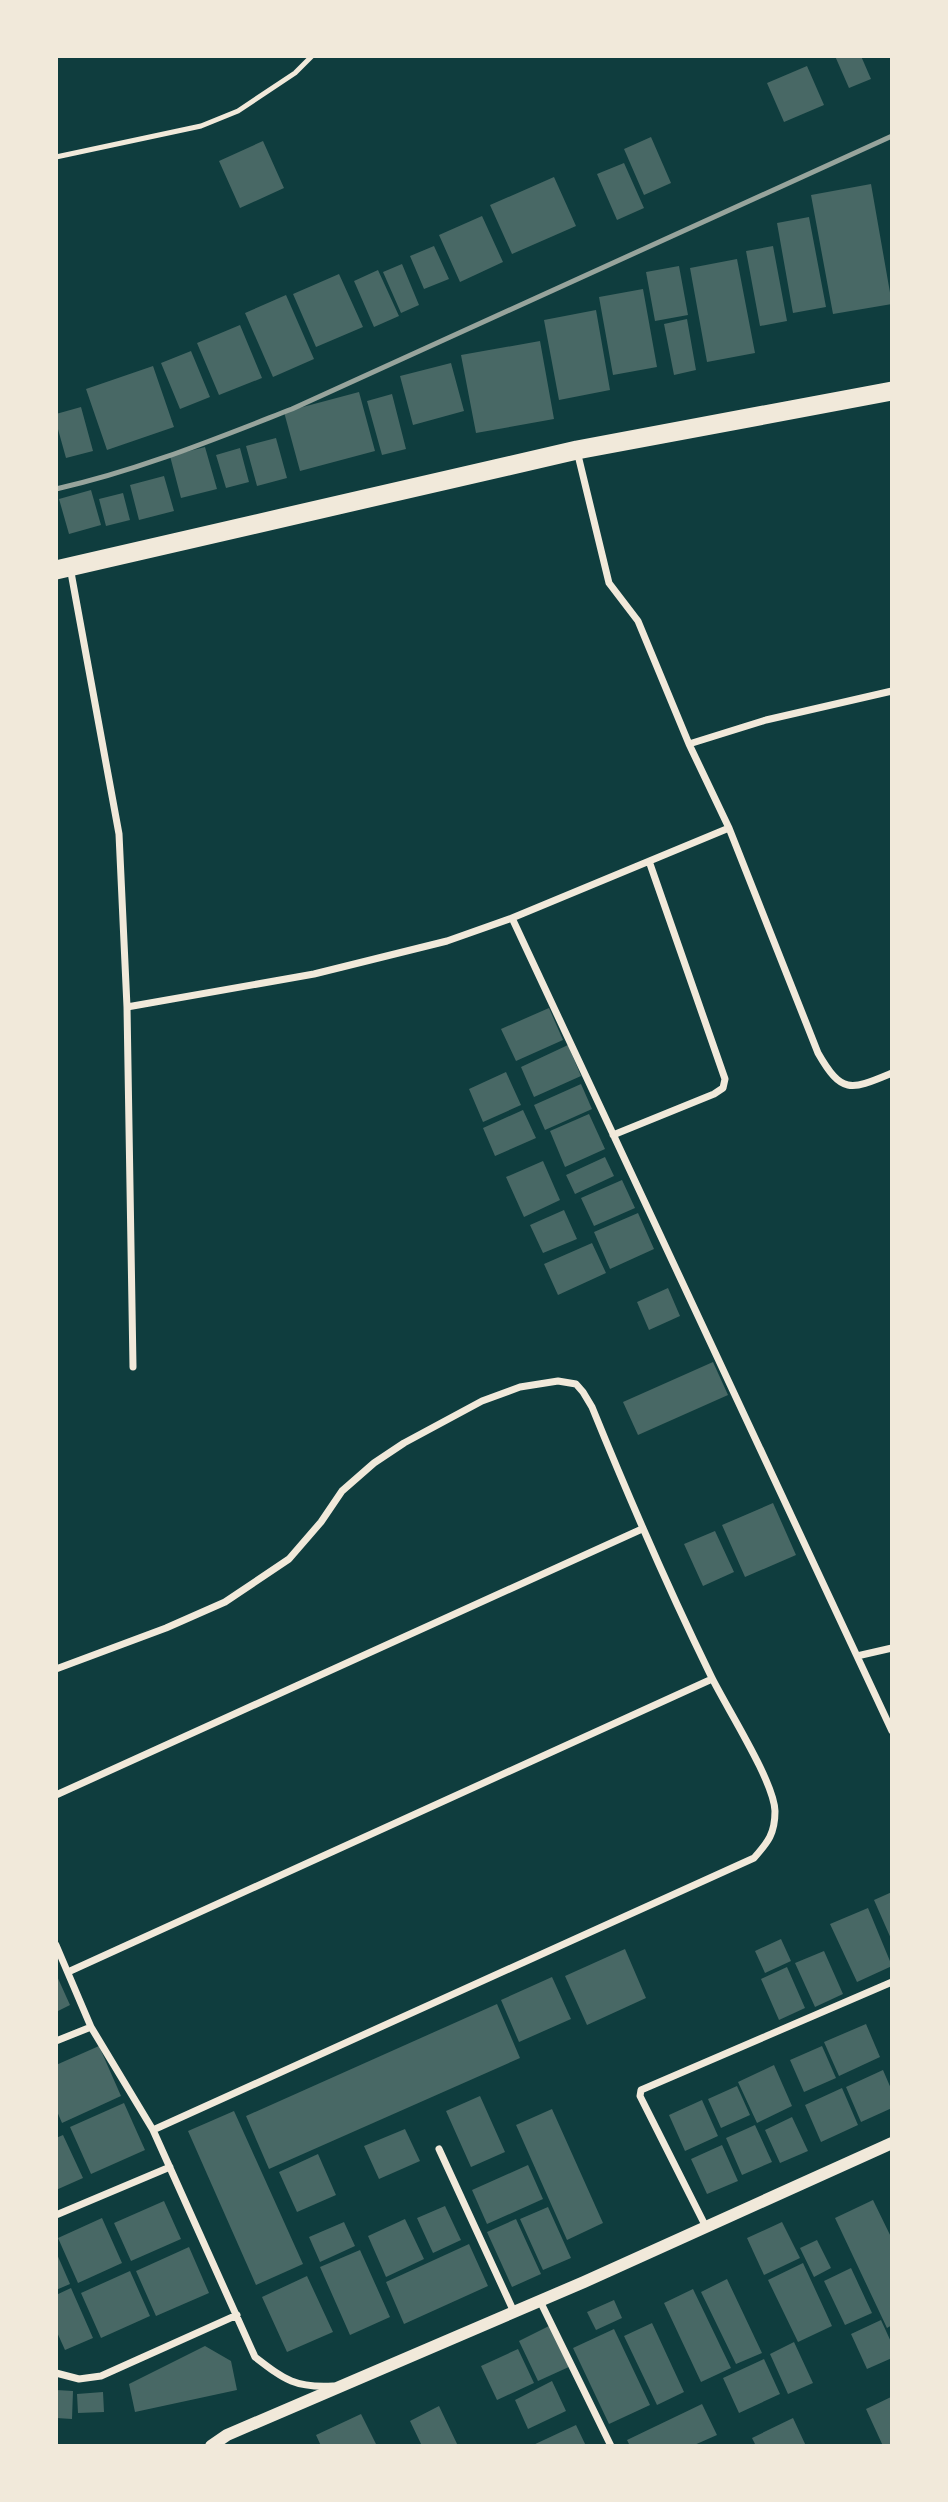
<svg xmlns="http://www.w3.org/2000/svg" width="948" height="2502" font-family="Roboto,sans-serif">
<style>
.building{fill:#486865}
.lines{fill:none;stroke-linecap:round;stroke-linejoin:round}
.service{stroke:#f1e9da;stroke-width:5}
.minor{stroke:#f1e9da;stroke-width:7}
.tertiary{stroke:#f1e9da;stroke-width:12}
.trunk{stroke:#f1e9da;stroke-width:19}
.rail{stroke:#97a49c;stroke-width:5}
</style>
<rect width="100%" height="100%" fill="#0f3d3e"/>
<path class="building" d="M 835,56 L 861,56 L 871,79 L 849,88 Z
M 807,66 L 824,105 L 784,122 L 767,83 Z
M 651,137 L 671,183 L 644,195 L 624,149 Z
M 263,141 L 284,188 L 240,208 L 219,161 Z
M 624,163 L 644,208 L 617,220 L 597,174 Z
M 554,177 L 576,226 L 512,254 L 490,205 Z
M 871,184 L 892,304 L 833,314 L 811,195 Z
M 482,216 L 503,262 L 460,282 L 439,235 Z
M 809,217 L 826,307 L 793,313 L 777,223 Z
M 434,246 L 449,279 L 424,289 L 410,256 Z
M 773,246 L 787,321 L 760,326 L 746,251 Z
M 737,259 L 755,353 L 707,362 L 690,268 Z
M 402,264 L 419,305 L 401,313 L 383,272 Z
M 679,266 L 688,315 L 655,321 L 646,272 Z
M 378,270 L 399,316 L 374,327 L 354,281 Z
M 339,274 L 363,327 L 316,347 L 293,294 Z
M 643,289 L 657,367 L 613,375 L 599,297 Z
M 286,295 L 314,359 L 273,377 L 245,313 Z
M 596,310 L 610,390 L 559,400 L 544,320 Z
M 687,319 L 696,370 L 674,375 L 664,324 Z
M 240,325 L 262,378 L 219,395 L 197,343 Z
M 540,341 L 554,419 L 476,433 L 461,355 Z
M 191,351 L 210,397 L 180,409 L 161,363 Z
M 451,363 L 464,411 L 413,425 L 400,376 Z
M 153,366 L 174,427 L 107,450 L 86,389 Z
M 359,392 L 375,451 L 300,471 L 284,412 Z
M 392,394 L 406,449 L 382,455 L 367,401 Z
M 81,407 L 93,451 L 66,458 L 56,422 L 56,414 Z
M 276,438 L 287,478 L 257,486 L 246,446 Z
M 205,447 L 217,489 L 181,498 L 170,456 Z
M 240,448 L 249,482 L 226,488 L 216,455 Z
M 164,476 L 174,511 L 139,520 L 130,485 Z
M 91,490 L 101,525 L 69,534 L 59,499 Z
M 123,493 L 130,520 L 106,526 L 99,499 Z
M 549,1008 L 563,1040 L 516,1061 L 501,1029 Z
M 568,1045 L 581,1076 L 534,1097 L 521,1067 Z
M 506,1072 L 521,1105 L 483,1122 L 469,1089 Z
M 581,1084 L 592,1109 L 545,1130 L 534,1105 Z
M 523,1110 L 536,1138 L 495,1156 L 483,1128 Z
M 589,1114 L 605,1149 L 565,1167 L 550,1131 Z
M 605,1157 L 614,1176 L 575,1194 L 566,1175 Z
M 543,1161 L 560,1200 L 524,1217 L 506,1177 Z
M 622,1180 L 635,1208 L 594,1226 L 581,1198 Z
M 564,1210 L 577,1239 L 543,1253 L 530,1225 Z
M 638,1213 L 654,1249 L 610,1269 L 594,1232 Z
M 592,1243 L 606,1273 L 558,1295 L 544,1264 Z
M 668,1288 L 680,1316 L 649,1330 L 637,1302 Z
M 713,1362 L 728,1395 L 638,1435 L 623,1402 Z
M 773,1503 L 796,1555 L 745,1577 L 722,1525 Z
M 715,1531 L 734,1572 L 703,1586 L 684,1544 Z
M 892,1892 L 892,1941 L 874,1900 Z
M 868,1908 L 892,1966 L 857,1982 L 830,1924 Z
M 781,1939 L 791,1961 L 765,1973 L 755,1951 Z
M 625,1949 L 646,1998 L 587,2025 L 565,1976 Z
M 824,1951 L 843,1994 L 815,2007 L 795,1963 Z
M 787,1967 L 805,2008 L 779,2020 L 761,1979 Z
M 56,1974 L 70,2005 L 56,2012 Z
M 552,1977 L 571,2019 L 519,2042 L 501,2000 Z
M 497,2004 L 520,2058 L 269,2169 L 246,2116 Z
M 866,2024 L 880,2057 L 839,2076 L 824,2042 Z
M 99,2046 L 121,2096 L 62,2123 L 56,2109 L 56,2065 Z
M 822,2046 L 836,2078 L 804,2092 L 790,2060 Z
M 774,2065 L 792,2106 L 757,2123 L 738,2082 Z
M 883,2070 L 892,2091 L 892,2108 L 861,2122 L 846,2087 Z
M 737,2086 L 750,2115 L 721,2128 L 708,2099 Z
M 842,2088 L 858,2125 L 821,2142 L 805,2105 Z
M 480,2096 L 505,2152 L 471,2167 L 446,2111 Z
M 702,2100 L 718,2136 L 685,2151 L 669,2115 Z
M 124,2103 L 145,2150 L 91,2174 L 70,2127 Z
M 552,2109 L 603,2223 L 567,2240 L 516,2125 Z
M 234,2111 L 303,2264 L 256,2285 L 188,2131 Z
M 792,2117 L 808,2151 L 780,2163 L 765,2130 Z
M 755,2125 L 772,2162 L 742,2175 L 726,2138 Z
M 405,2129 L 420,2161 L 379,2179 L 364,2146 Z
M 63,2135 L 83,2178 L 56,2190 L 56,2138 Z
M 722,2145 L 738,2181 L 707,2194 L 691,2159 Z
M 318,2154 L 336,2195 L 297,2212 L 279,2172 Z
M 528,2165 L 543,2199 L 487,2224 L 472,2190 Z
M 873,2200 L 892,2239 L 892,2325 L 887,2328 L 835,2218 Z
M 164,2201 L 181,2239 L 131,2261 L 114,2223 Z
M 445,2206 L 461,2240 L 433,2253 L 417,2218 Z
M 548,2207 L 571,2258 L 543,2270 L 520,2219 Z
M 102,2218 L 122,2263 L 78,2283 L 58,2238 Z
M 405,2219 L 424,2259 L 386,2277 L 368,2236 Z
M 516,2219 L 541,2274 L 512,2287 L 487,2232 Z
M 344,2222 L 355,2246 L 320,2262 L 309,2237 Z
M 782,2222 L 800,2258 L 764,2275 L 747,2238 Z
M 817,2240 L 831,2268 L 814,2277 L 800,2248 Z
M 469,2244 L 488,2286 L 404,2324 L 386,2282 Z
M 189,2247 L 209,2293 L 156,2316 L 136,2271 Z
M 360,2250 L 390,2317 L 350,2335 L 320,2267 Z
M 56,2252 L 70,2284 L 56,2290 Z
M 803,2263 L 832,2326 L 798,2342 L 768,2280 Z
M 851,2268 L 872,2313 L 845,2325 L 824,2281 Z
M 130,2271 L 150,2316 L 101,2338 L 81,2293 Z
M 307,2276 L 333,2332 L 287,2352 L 262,2297 Z
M 727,2279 L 762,2353 L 736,2364 L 701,2292 Z
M 71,2288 L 93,2338 L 65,2350 L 56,2330 L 56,2295 Z
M 693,2289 L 731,2368 L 701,2382 L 664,2303 Z
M 614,2300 L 622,2318 L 596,2330 L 587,2312 Z
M 881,2320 L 892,2344 L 892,2358 L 867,2369 L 851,2334 Z
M 652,2323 L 684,2392 L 657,2405 L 624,2336 Z
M 551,2325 L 571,2366 L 538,2381 L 519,2341 Z
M 614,2329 L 650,2405 L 609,2424 L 573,2348 Z
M 794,2342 L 813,2383 L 788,2394 L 770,2354 Z
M 205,2346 L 231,2361 L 237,2390 L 135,2412 L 129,2384 Z
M 518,2349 L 534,2383 L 497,2400 L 481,2366 Z
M 764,2359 L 780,2394 L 739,2413 L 723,2378 Z
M 552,2381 L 566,2411 L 528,2429 L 515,2400 Z
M 56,2390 L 73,2391 L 72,2419 L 56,2418 Z
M 103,2392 L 104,2412 L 78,2413 L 77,2394 Z
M 891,2397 L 892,2446 L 883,2446 L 866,2409 Z
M 702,2404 L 717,2435 L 692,2446 L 630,2446 L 627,2440 Z
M 439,2406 L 458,2446 L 422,2446 L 410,2421 Z
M 361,2414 L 377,2446 L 321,2446 L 316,2435 Z
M 793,2418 L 806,2446 L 756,2446 L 752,2438 Z
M 576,2425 L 586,2446 L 531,2446 Z"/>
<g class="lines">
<path class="service" d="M 56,157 L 201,126 L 238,111 L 295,73 L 312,56"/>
<path class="minor" d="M 577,451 L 609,583 L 638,621 L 689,744 L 729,828 L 818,1053 C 842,1095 851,1090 892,1073
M 70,567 L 119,834 L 127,1007 L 133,1367
M 689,744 L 766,720 L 892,691
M 512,918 L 892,1731
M 127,1007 L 314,974 L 447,941 L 512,918 L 729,828
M 613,1135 L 714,1094 L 723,1088 L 725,1079 L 649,861
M 857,1656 L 892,1648
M 56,1669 L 166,1628 L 225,1602 L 289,1559 L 321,1522 L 342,1491 L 374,1463 L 404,1443 L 482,1401 L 520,1387 L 558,1381 L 576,1384 L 583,1392 L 592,1407 C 629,1498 668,1588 711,1676 C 726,1707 774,1781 775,1811 C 775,1834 768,1842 754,1858 L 153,2130
M 56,1795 L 642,1529
M 56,1945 L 91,2027 L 153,2130 L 255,2357 C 285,2380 295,2388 333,2386
M 68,1972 L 712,1679
M 56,2041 L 91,2027
M 439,2149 L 514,2312
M 56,2215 L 170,2167
M 706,2227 L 640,2096 L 641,2090 L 892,1982
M 540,2301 L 611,2446
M 56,2373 L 79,2379 L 101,2376 L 237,2315"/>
<path class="tertiary" d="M 211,2446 L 227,2435 L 584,2282 L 892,2143"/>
<path class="trunk" d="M 56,570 L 577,450 L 892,391"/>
<path class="rail" d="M 56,489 C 137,471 215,439 292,409 L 892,136"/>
</g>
<rect width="948" height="2502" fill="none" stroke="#f1e9da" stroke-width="116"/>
</svg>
